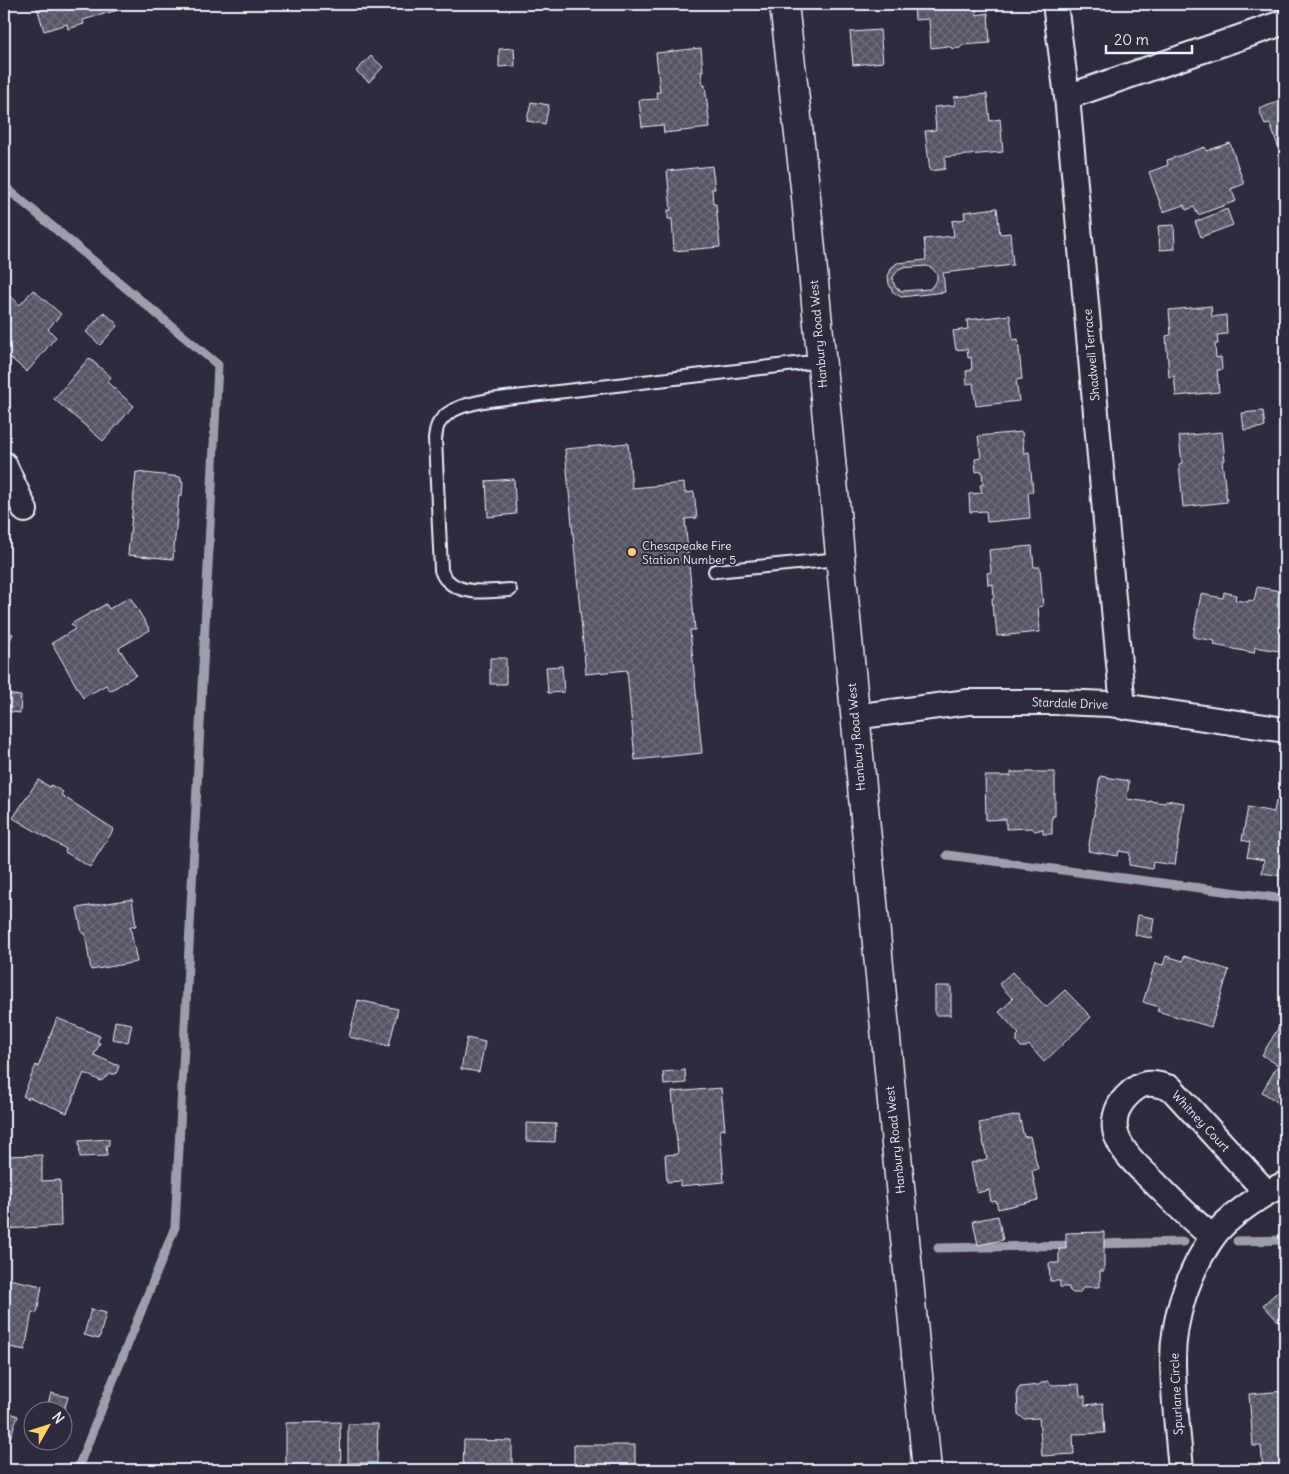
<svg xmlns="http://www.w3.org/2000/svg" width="1289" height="1474" font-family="Delius,sans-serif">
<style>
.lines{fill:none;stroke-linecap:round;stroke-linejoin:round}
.stream{stroke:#9c9fab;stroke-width:9}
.building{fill:url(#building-cross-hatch);stroke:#e8f1f8;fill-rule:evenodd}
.lane-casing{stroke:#e8f1f8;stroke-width:16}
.street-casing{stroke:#e8f1f8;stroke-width:28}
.secondary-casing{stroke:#e8f1f8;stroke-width:31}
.lane{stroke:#2f2a3d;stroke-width:12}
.street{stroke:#2f2a3d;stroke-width:24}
.secondary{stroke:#2f2a3d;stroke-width:28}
.poi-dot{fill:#ffd166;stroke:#2f2a3d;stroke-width:2}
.labels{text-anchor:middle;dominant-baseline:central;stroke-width:4;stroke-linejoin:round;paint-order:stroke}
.street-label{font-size:12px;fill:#e8f1f8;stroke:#2f2a3d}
.poi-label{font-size:12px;fill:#e8f1f8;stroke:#2f2a3d;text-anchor:start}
</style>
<defs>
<pattern id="building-cross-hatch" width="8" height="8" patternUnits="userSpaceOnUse" patternTransform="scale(1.25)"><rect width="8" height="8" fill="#575565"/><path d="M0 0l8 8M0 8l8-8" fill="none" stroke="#6f6e7c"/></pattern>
</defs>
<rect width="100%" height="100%" fill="#2f2a3d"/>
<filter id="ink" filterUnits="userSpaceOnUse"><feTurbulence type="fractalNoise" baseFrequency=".02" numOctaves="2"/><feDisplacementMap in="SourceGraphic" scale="10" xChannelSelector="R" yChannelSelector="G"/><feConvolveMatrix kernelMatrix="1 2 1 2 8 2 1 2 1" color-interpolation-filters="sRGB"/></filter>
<g filter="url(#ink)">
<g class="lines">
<path class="stream" d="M 4,186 L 218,365 L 175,1227 L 77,1470
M 947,855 L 1285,899
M 1237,1241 L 1285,1240
M 1093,1244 L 1184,1242
M 938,1248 L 1077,1245"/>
</g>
<path class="building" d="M 36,4 L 116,4 L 118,10 L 83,20 L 84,24 L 68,29 L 67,24 L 44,31 Z
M 651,4 L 697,4 L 652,8 Z
M 914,4 L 976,4 L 977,15 L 988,13 L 990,43 L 963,45 L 960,48 L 953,49 L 948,46 L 931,48 L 929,19 L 915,20 Z
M 880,30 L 883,62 L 853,65 L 850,32 Z
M 514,48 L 515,66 L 499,67 L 499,49 Z
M 701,48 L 703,71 L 701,71 L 703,85 L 705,85 L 710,128 L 664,133 L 663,125 L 642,127 L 639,100 L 658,99 L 656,92 L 660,92 L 656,53 Z
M 371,56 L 383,67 L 369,82 L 356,71 Z
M 987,94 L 990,121 L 1000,119 L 1003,152 L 945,157 L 945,169 L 930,171 L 925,131 L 936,130 L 934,107 L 955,105 L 954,97 Z
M 1285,99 L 1285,152 L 1281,154 L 1270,124 L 1265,125 L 1259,109 Z
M 531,102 L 549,105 L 545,124 L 527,121 Z
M 1230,143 L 1244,184 L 1231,189 L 1236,201 L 1198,215 L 1194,207 L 1186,210 L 1184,205 L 1163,212 L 1149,172 L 1168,165 L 1167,160 L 1205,147 L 1206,151 Z
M 712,166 L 715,189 L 712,189 L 713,204 L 716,204 L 720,247 L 674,251 L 672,219 L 668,219 L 668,210 L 671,210 L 667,171 Z
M 997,208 L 1000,234 L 1010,233 L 1013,265 L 943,273 L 945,292 L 901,297 L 893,292 L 889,284 L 888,276 L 892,267 L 897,263 L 926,260 L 924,239 L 954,236 L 952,221 L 965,219 L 964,212 ZM 927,266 L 932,268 L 937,274 L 937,280 L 930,289 L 902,291 L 896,288 L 894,284 L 893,277 L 900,268 Z
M 1227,209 L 1233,225 L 1201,237 L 1195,222 Z
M 1174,225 L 1175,249 L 1160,250 L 1158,226 Z
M 4,290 L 20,305 L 33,290 L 61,314 L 48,329 L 56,337 L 27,372 L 4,352 Z
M 1211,306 L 1212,317 L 1226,315 L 1227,334 L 1217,335 L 1218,344 L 1215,344 L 1216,358 L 1221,357 L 1222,370 L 1217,370 L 1219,392 L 1176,396 L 1174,376 L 1169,377 L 1166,336 L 1171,335 L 1169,310 Z
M 104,312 L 118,325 L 100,345 L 86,332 Z
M 1010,315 L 1013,340 L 1018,339 L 1022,379 L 1016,380 L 1019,401 L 976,406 L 973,383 L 967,384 L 966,371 L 972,370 L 971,357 L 968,358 L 967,349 L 956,350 L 953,331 L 968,329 L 967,320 Z
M 89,358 L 111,377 L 107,382 L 134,406 L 103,441 L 54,399 Z
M 1263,411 L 1265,427 L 1244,430 L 1242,413 Z
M 1022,432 L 1024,453 L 1029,452 L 1033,492 L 1028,492 L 1030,518 L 987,522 L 986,511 L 970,512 L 969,494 L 982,493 L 980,485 L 983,485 L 982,471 L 976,472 L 975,459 L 981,458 L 978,436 Z
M 1222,432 L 1225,460 L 1222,461 L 1227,502 L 1183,507 L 1179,464 L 1182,463 L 1179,436 Z
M 628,443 L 632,488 L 684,483 L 685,493 L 694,492 L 697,518 L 685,519 L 695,630 L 690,630 L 702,753 L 635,760 L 627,670 L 586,674 L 565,449 Z
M 136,472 L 181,477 L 181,482 L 183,482 L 182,496 L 179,495 L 173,559 L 128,555 Z
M 514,479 L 516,514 L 488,517 L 486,481 Z
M 1032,546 L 1034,567 L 1040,567 L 1043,606 L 1038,607 L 1040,632 L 997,636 L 995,615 L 993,616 L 992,598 L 994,598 L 993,584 L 988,585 L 987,573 L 991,572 L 989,550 Z
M 1257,587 L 1280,591 L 1277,606 L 1285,608 L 1285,618 L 1279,651 L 1255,647 L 1254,653 L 1214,645 L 1215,641 L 1193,637 L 1201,594 L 1223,598 L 1224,592 L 1236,595 L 1235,600 L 1248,602 L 1249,600 L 1254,601 Z
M 130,597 L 150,630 L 119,648 L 136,675 L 110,691 L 106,685 L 83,698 L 52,643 L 75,629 L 71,624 L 106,604 L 109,609 Z
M 4,629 L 13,634 L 4,652 Z
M 490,658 L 506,658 L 506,684 L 490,684 Z
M 562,666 L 564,692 L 548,693 L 546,667 Z
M 5,694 L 21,696 L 20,713 L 4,711 Z
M 1011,772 L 1055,772 L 1055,816 L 1052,816 L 1052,834 L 1043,834 L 1043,829 L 1035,831 L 1032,828 L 1006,829 L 1006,819 L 986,820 L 985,776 L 1011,776 Z
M 1100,776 L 1129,781 L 1127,799 L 1149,802 L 1149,801 L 1165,803 L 1166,800 L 1184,803 L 1175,865 L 1153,862 L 1152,869 L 1129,865 L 1130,853 L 1119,851 L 1118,856 L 1088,851 Z
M 38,780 L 50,787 L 51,785 L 63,792 L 61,795 L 114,829 L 90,867 L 65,852 L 66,849 L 13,818 Z
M 1276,801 L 1285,802 L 1285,864 L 1284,864 L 1282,876 L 1262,873 L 1264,860 L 1247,857 L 1250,842 L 1242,840 L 1248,807 L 1274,812 Z
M 132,899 L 136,926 L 130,926 L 137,962 L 91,970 L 85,933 L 82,933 L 77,908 Z
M 1138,915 L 1154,918 L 1151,938 L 1135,935 Z
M 1166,956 L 1183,961 L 1184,956 L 1229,970 L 1211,1027 L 1157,1011 L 1159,1007 L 1143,1002 L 1155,963 L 1163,965 Z
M 1012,972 L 1046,1007 L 1065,990 L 1091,1017 L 1044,1062 L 1029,1045 L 1026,1047 L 1021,1047 L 1017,1042 L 1017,1036 L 1019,1034 L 999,1012 L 1013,999 L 999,984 Z
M 935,986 L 951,986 L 951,1015 L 935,1015 Z
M 358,1000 L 398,1009 L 389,1046 L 349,1037 Z
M 57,1018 L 100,1036 L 97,1042 L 100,1043 L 94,1055 L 119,1066 L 116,1074 L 110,1074 L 101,1081 L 84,1073 L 67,1113 L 29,1097 L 28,1099 L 23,1096 L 36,1065 L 38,1067 Z
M 115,1021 L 132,1024 L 128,1042 L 112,1039 Z
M 1279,1027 L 1285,1030 L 1285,1107 L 1262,1092 L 1278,1065 L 1262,1055 Z
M 467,1038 L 485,1042 L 479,1072 L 461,1069 Z
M 685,1070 L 686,1083 L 664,1085 L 663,1072 Z
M 721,1088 L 725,1129 L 720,1130 L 724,1182 L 680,1186 L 680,1181 L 667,1182 L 665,1155 L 678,1154 L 672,1092 Z
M 1019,1115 L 1024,1137 L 1030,1136 L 1038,1169 L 1032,1171 L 1038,1200 L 998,1209 L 996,1201 L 991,1202 L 989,1190 L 977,1193 L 971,1163 L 987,1159 L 979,1123 Z
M 526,1123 L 556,1124 L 555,1142 L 526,1141 Z
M 109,1139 L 109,1145 L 106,1146 L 107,1156 L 80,1157 L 79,1141 Z
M 42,1155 L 42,1181 L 60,1180 L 61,1226 L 4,1229 L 4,1156 Z
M 998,1216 L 1003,1240 L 978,1245 L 973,1221 Z
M 1104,1232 L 1104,1271 L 1100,1271 L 1100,1287 L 1084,1287 L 1079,1293 L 1073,1293 L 1069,1290 L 1069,1287 L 1060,1287 L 1060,1281 L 1050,1281 L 1049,1263 L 1059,1263 L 1059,1249 L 1066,1249 L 1066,1233 Z
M 4,1278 L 42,1286 L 37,1313 L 32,1312 L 25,1350 L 4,1346 Z
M 1285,1285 L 1285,1329 L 1263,1305 Z
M 91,1309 L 106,1313 L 99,1339 L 84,1335 Z
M 1048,1381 L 1052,1385 L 1079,1384 L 1080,1396 L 1085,1396 L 1085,1405 L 1103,1403 L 1105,1433 L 1073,1434 L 1074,1454 L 1042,1456 L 1039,1418 L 1024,1419 L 1018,1414 L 1017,1391 L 1020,1387 L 1039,1385 L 1043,1382 Z
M 4,1384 L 8,1385 L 4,1397 Z
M 1285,1391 L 1285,1470 L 1263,1470 L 1261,1446 L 1253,1446 L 1249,1394 Z
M 51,1393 L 68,1397 L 63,1414 L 62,1412 L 46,1410 Z
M 4,1404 L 7,1405 L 5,1411 L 18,1416 L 10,1438 L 4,1436 Z
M 340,1422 L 341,1470 L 286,1470 L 286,1423 Z
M 348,1424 L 378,1424 L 377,1463 L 348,1463 Z
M 464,1440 L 512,1441 L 512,1464 L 514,1465 L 514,1470 L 463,1470 Z
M 574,1445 L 635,1445 L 635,1470 L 574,1470 Z
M 33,1464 L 51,1470 L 30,1470 Z"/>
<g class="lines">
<g class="lane-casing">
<path id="lane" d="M 715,571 L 839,559
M 510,590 C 490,591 462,596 447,580 C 444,578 442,573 441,570 L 435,439 C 436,434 436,427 439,423 C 449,407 472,403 489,400 L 821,361"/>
</g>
<g class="street-casing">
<path id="street" d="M 1055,4 L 1067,97 L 1123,707
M 1067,97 L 1285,22
M 4,464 L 25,510
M 854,717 L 968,702 L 1060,702 L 1109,704 L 1285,730
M 1213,1237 C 1192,1221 1173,1201 1154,1182 C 1141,1169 1125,1156 1118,1139 C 1111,1125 1116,1107 1126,1097 C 1142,1080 1150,1082 1171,1088 L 1267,1193
M 1181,1470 C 1178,1434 1173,1396 1173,1360 C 1173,1318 1188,1273 1212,1238 C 1226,1218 1263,1193 1285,1184"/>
</g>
<g class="secondary-casing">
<path id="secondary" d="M 784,4 L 805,187 L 927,1470"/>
</g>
<use href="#lane" class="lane"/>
<use href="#street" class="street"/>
<use href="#secondary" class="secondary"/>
</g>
</g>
<circle class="poi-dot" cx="632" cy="552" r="5"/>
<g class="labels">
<g class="street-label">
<text transform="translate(818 334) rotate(-95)">Hanbury Road West</text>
<text transform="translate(1091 355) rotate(-95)">Shadwell Terrace</text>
<text transform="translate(1070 703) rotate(2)">Stardale Drive</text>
<text transform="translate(856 737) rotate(-95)">Hanbury Road West</text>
<text transform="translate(1201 1121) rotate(47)">Whitney Court</text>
<text transform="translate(895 1140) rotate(-96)">Hanbury Road West</text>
<text transform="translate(1176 1394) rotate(-93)">Spurlane Circle</text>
</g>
<g class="poi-label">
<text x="642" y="545">Chesapeake Fire<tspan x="642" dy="14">Station Number 5</tspan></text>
</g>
</g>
<rect width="1289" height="1474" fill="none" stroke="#2f2a3d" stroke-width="20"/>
<rect x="10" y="10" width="1269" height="1454" fill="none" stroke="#e8f1f8" stroke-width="2" filter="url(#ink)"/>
<g transform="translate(48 1426) rotate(51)"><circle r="24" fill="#2f2a3d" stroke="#797a88"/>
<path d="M0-4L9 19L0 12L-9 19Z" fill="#ffd166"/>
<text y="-8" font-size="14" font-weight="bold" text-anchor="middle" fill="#e8f1f8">N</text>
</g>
<path d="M1106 45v8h86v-8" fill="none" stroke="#e8f1f8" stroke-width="2.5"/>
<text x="1114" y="45" font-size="15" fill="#e8f1f8" stroke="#2f2a3d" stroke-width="4" paint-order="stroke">20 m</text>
</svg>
